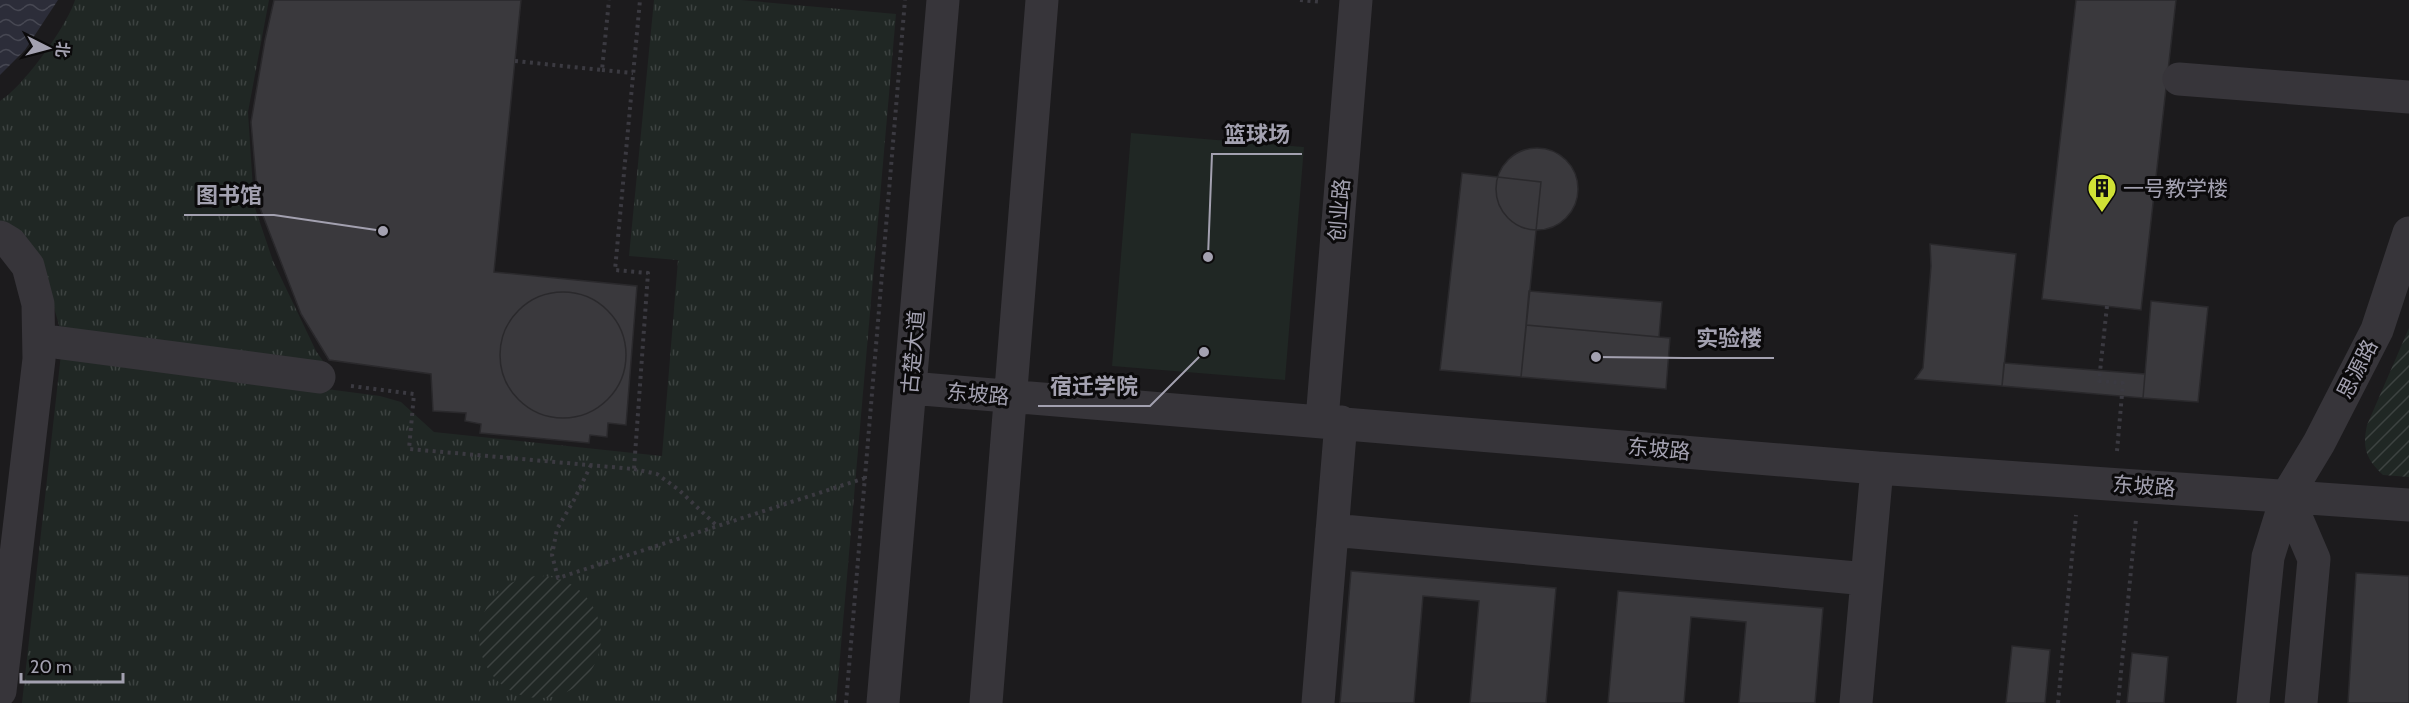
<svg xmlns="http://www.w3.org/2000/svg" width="2409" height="703" font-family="Cabin,'Noto Sans SC',sans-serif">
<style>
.built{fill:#1c1b1d}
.grass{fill:url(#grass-tufts)}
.garden{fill:url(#garden-furrows)}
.pitch{fill:#202724}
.water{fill:url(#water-waves)}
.building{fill:#3a393d;stroke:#2a292c;stroke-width:1.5}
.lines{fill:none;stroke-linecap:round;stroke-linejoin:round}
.path{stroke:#3b3a41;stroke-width:4;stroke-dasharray:3 4.5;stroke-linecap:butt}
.minor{stroke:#37353a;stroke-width:33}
.labels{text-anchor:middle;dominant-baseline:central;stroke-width:6;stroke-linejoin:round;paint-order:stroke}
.poi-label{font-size:21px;fill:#a3a1b0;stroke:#0b0a0b;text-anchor:start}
.street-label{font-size:21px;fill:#a3a1b0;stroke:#0b0a0b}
.leader{fill:none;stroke:#a3a1b0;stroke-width:2}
.callout-dot{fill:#a3a1b0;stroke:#0b0a0b;stroke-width:2}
.callout-label{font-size:22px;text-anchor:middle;font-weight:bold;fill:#a3a1b0;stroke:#0b0a0b;stroke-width:6;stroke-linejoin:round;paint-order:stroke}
</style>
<defs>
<pattern id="grass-tufts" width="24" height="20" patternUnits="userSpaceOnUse" patternTransform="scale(1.5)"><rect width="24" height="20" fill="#202724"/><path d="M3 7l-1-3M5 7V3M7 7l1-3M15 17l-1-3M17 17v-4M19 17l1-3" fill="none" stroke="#3d4341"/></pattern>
<pattern id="garden-furrows" width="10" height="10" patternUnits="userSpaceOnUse" patternTransform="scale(1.5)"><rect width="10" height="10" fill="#202724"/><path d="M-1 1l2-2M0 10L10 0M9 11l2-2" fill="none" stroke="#3d4341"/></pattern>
<pattern id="water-waves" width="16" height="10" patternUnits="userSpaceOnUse" patternTransform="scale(1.5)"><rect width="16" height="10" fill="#2c2d39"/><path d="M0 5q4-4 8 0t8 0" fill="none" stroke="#474853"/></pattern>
</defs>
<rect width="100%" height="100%" fill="#100f10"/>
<path class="built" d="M 0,0 L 2409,0 L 2409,703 L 0,703 Z"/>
<path class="grass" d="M 75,0 L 269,0 L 248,112 L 254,205 L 273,261 L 316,351 L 328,368 L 61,332 L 48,287 L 0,221 L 0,101 C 23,87 67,26 75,0 Z
M 654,0 L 741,0 L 896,14 L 836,703 L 22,703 L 61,354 L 380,396 L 401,402 L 434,432 L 662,456 L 678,260 L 629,256 Z"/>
<path class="garden" d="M 2409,328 L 2409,477 L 2383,475 C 2366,459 2362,448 2367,425 Z
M479 637a61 61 0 1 1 122 0a61 61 0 1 1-122 0Z"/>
<path class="pitch" d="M 1131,133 L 1304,147 L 1285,380 L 1112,366 Z"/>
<path class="water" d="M 0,0 L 58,0 L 25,50 L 0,75 Z"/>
<path class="building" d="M 274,0 L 521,0 L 494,272 L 637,286 L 626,425 L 608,423 L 607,437 L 590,435 L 589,443 L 480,433 L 481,424 L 465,421 L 466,413 L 433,411 L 431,374 L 329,360 L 301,314 L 258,203 L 251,122 L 265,40 Z
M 2076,0 L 2176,0 L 2141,310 L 2042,299 Z
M1496 189a41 41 0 1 1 82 0a41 41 0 1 1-82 0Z
M 1462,173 L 1541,182 L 1521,377 L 1440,370 Z
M 1930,244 L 2016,254 L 2002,386 L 1915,379 L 1923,368 L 1931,266 Z
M 1529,291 L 1662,302 L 1659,337 L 1526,325 Z
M500 355a63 63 0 1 1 126 0a63 63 0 1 1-126 0Z
M 2151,301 L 2208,307 L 2198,402 L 2143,398 Z
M 1526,325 L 1670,338 L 1666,389 L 1521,377 Z
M 2004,363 L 2145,374 L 2143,398 L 2002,386 Z
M 1351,571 L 1556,588 L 1546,703 L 1470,703 L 1479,601 L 1423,596 L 1414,703 L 1340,703 Z
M 2356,573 L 2409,576 L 2409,703 L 2348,703 Z
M 1618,591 L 1823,608 L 1815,703 L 1739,703 L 1746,622 L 1691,617 L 1684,703 L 1608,703 Z
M 2012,646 L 2050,650 L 2045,703 L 2006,703 Z
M 2132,653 L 2168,657 L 2164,703 L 2127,703 Z"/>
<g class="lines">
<path class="path" d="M 1300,0 L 1322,2
M 515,61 L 602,70 L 609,0
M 602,70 L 633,73
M 2107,306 L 2099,381 L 2123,383 L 2117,451
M 351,386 L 414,394 L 409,449 L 634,469 L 648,273 L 615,270 L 640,0
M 591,465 L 574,500 L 557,529 L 552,555 L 558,578 L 865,478
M 634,469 L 657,474 L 679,490 L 717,526
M 846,703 L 905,0
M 2058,703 L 2076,515
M 2118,703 L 2136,519"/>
<path class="minor" d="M 2179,79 L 2409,97
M 0,237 L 10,243 L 28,266 L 38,304 L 39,359 L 0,691
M 39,340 L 319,377
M 910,388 L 1877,468 L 2409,505
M 1322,420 L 1356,0
M 2287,496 L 2314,559 L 2301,703
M 1332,530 L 1867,579
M 883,703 L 943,0
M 986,703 L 1042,0
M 1318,703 L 1341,422
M 1856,703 L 1877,468
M 2253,703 L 2268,557 L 2287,496 L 2319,443 L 2377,330 L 2409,233"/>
</g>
<defs>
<g id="building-pin" transform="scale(1.5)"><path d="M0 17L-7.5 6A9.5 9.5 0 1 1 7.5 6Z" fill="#d0e235" stroke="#0b0a0b"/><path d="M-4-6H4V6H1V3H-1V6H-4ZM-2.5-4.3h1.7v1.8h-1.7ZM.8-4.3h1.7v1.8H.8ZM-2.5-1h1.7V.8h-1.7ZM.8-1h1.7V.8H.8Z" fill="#111"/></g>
</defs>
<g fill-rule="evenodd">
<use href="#building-pin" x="2102" y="188"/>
</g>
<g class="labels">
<g class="poi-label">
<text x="2123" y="188">一号教学楼</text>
</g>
<g class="street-label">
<text transform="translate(1339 210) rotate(-85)">创业路</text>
<text transform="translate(913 352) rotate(-85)">古楚大道</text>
<text transform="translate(2357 369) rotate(-63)">思源路</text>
<text transform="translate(978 394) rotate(5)">东坡路</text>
<text transform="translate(1659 449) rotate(5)">东坡路</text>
<text transform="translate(2144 486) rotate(4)">东坡路</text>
</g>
</g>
<path class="leader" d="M1208 257L1212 154H1302M383 231L274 215H184M1596 357L1684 358H1774M1204 352L1150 406H1038"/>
<g class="callout-dot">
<circle cx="1208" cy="257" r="6"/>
<circle cx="383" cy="231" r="6"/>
<circle cx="1596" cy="357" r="6"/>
<circle cx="1204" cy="352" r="6"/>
</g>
<g class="callout-label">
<text x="1257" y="142">篮球场</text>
<text x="229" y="203">图书馆</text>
<text x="1729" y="346">实验楼</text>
<text x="1094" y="394">宿迁学院</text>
</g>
<g transform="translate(48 48) rotate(96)" stroke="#0b0a0b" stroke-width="4.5" paint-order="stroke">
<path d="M0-4.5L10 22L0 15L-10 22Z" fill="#a3a1b0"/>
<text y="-9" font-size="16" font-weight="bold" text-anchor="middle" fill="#a3a1b0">北</text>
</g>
<path d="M21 673v9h102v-9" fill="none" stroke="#a3a1b0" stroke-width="3"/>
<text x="30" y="673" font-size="18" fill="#a3a1b0" stroke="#0b0a0b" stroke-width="4.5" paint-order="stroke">20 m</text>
</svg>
